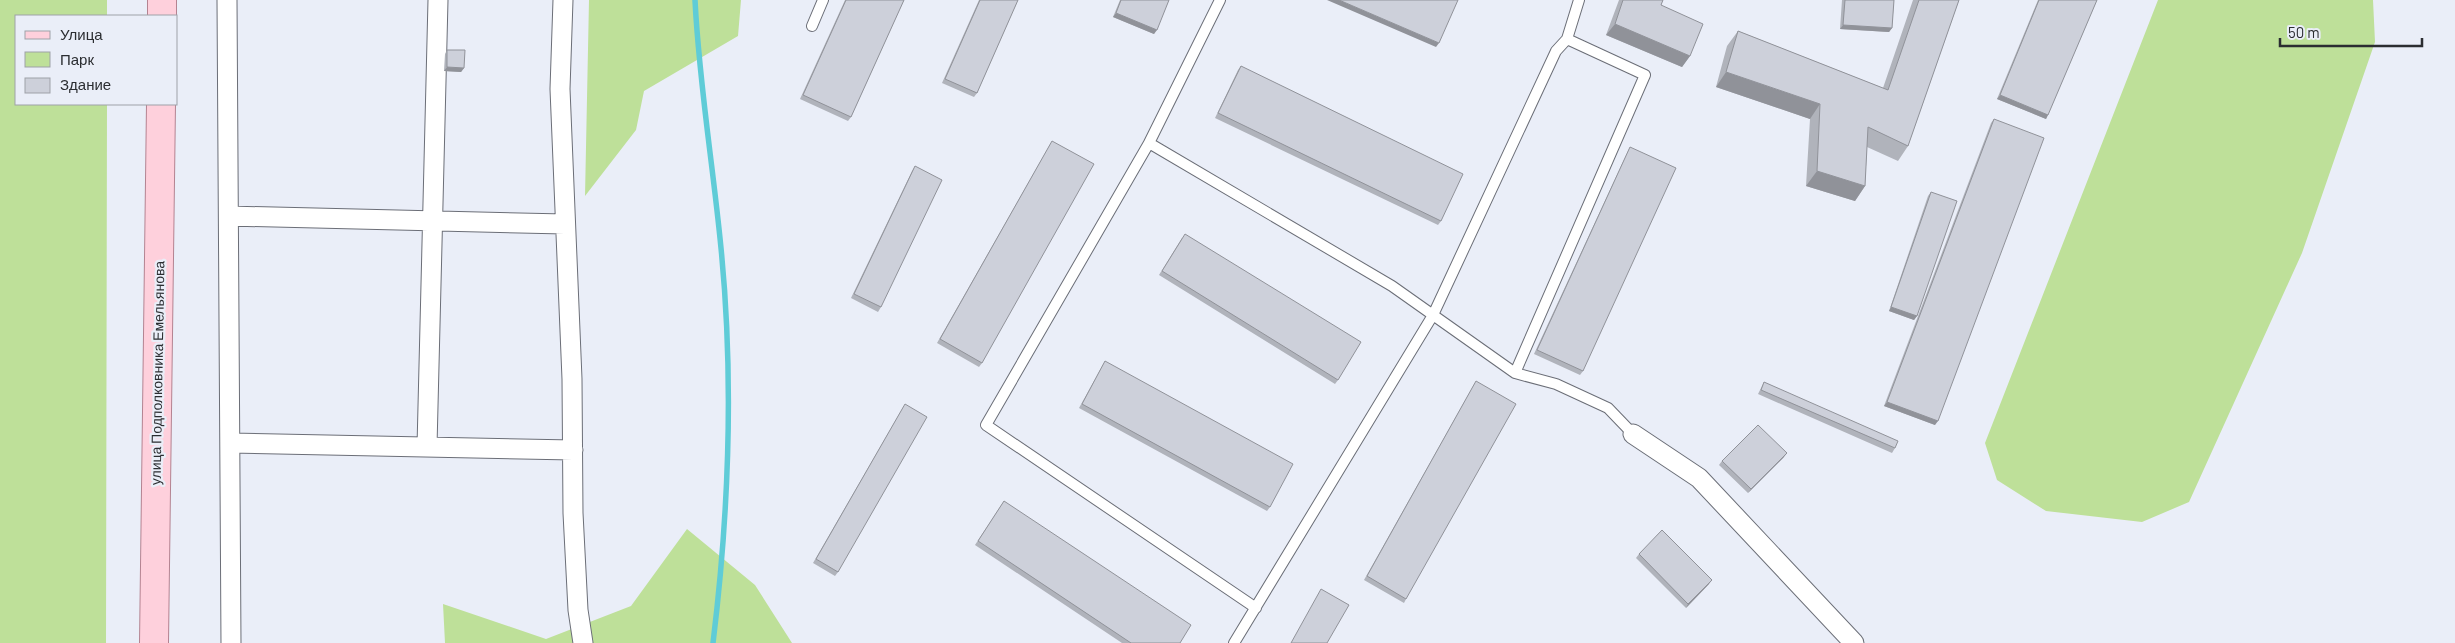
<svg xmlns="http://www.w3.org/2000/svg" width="2455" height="643" font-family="Barlow,sans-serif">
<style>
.green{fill:#bee099}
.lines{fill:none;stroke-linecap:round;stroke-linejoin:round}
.stream{stroke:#5fccd7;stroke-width:5.5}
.lane-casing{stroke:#6b6e77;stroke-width:12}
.street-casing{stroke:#6b6e77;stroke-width:21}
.primary-casing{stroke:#b48391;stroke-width:30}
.lane{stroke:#fff;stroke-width:10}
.street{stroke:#fff;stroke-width:19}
.primary{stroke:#fed0dc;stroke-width:28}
.wall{fill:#b0b3bb}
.shaded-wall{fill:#909299}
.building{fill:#cdd0da;stroke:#909299}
.labels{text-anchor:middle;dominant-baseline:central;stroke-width:4.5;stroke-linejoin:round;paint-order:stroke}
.street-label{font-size:14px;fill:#2b2d31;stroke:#eaeef8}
</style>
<rect width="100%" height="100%" fill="#eaeef8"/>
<path class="green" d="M 0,0 L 107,0 L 107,16 L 16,16 L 16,104 L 107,104 L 106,643 L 0,643 Z
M 589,0 L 741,0 L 738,36 L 644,91 L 636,130 L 585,196 Z
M 2158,0 L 2373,0 L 2375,42 L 2302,253 L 2189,502 L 2142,522 L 2046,511 L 1997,480 L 1985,443 Z
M 687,529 L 755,585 L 792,643 L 445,643 L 443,604 L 546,639 L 631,606 Z"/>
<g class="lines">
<path class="stream" d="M 695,0 C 699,83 713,165 721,248 C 734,379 729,512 713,643"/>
<g class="lane-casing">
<path id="lane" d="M 1220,0 L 1149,143 L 1392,286 L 1515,373 L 1556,384 L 1608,408 L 1633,434
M 812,26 L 823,0
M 1567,39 L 1579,0
M 1149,143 L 986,425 L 1256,608
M 1234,643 L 1433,315 L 1556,51 L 1567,39 L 1645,75 L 1515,373"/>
</g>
<g class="street-casing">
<path id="street" d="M 227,0 L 231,643
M 563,0 L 560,89 L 572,379 L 573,513 L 578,610 L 583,643
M 229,216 L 565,224
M 1633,434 L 1699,478 L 1854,643
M 230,443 L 573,450
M 427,447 L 438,0"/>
</g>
<g class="primary-casing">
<path id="primary" d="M 162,16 L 162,0
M 154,643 L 161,104"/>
</g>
<use href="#lane" class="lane"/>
<use href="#street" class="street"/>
<use href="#primary" class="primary"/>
</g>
<path class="wall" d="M 845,0 L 904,0 L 851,117 L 848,121 L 800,99 Z
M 979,0 L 1018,0 L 977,93 L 974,97 L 942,83 Z
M 1120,0 L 1169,0 L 1154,34 L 1113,17 Z
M 1619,0 L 1663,0 L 1661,5 L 1690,56 L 1682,67 L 1606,35 Z
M 1842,0 L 1894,0 L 1892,28 L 1889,32 L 1840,29 Z
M 1913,0 L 1959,0 L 1908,146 L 1898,161 L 1867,147 L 1865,186 L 1855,201 L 1806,186 L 1810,119 L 1716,87 L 1727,46 L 1738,31 L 1883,88 Z
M 2038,0 L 2097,0 L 2046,119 L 1997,99 Z
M 447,50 L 464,68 L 461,72 L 444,71 L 445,54 Z
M 1241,66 L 1441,221 L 1438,225 L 1215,118 L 1238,70 Z
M 1994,119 L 1935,425 L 1884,406 L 1991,123 Z
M 1052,141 L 982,363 L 979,367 L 937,343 Z
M 1630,147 L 1583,371 L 1580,375 L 1534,354 L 1628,151 Z
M 915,166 L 881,307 L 878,312 L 851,298 L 912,171 Z
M 1931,192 L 1917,316 L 1914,320 L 1889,311 L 1928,196 Z
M 1182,238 L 1338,380 L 1335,384 L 1159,275 Z
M 1105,361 L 1270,507 L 1267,511 L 1079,408 Z
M 1476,381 L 1406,599 L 1404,603 L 1364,580 Z
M 1764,382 L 1895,448 L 1892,453 L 1758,394 Z
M 905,404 L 838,572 L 835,576 L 813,563 Z
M 1784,457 L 1748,493 L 1719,465 L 1722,461 Z
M 1004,501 L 1180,643 L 1122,643 L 975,545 Z
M 1639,554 L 1709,584 L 1686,608 L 1636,558 Z"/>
<path class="shaded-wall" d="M 1327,0 L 1339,0 L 1439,43 L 1436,47 Z
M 1116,13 L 1157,30 L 1154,34 L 1113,17 Z
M 1615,24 L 1690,56 L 1682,67 L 1606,35 Z
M 1843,25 L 1892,28 L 1889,32 L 1840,29 Z
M 447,67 L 464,68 L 461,72 L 444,71 Z
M 1726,72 L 1820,104 L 1810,119 L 1716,87 Z
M 2000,95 L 2048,115 L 2046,119 L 1997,99 Z
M 1817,171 L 1865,186 L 1855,201 L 1806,186 Z
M 1891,307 L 1917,316 L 1914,320 L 1889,311 Z
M 1887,402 L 1938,421 L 1935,425 L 1884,406 Z
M 1787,453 L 1784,457 L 1748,493 L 1751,489 Z
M 1712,580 L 1709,584 L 1686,608 L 1688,604 Z"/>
<path class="building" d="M 846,0 L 904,0 L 851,117 L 803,95 Z
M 980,0 L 1018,0 L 977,93 L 945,79 Z
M 1121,0 L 1169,0 L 1157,30 L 1116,13 Z
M 1339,0 L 1458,0 L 1439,43 Z
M 1623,0 L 1663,0 L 1661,5 L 1703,24 L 1690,56 L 1615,24 Z
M 1845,0 L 1894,0 L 1892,28 L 1843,25 Z
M 1919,0 L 1959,0 L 1908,146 L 1868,127 L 1865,186 L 1817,171 L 1820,104 L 1726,72 L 1738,31 L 1888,90 Z
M 2039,0 L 2097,0 L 2048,115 L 2000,95 Z
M 447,50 L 465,50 L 464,68 L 447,67 Z
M 1241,66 L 1463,174 L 1441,221 L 1218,113 Z
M 1994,119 L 2044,138 L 1938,421 L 1887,402 Z
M 1052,141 L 1094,164 L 982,363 L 940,339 Z
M 1630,147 L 1676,168 L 1583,371 L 1537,350 Z
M 915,166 L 942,180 L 881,307 L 854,294 Z
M 1931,192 L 1957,201 L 1917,316 L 1891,307 Z
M 1185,234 L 1361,342 L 1338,380 L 1162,271 Z
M 1105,361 L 1293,464 L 1270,507 L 1082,404 Z
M 1476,381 L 1516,404 L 1406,599 L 1367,576 Z
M 1764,382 L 1898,441 L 1895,448 L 1761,390 Z
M 905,404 L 927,417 L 838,572 L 816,559 Z
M 1758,425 L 1787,453 L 1751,489 L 1722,461 Z
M 1004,501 L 1191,625 L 1180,643 L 1131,643 L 978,541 Z
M 1662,530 L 1712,580 L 1688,604 L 1639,554 Z
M 1321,589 L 1349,605 L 1327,643 L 1291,643 Z"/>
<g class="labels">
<g class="street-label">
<text transform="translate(157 373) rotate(-89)">улица Подполковника Емельянова</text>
</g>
</g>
<rect x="15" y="15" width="162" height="90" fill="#eaeef8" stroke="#9ea1a8"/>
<rect x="25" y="31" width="25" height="8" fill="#fed0dc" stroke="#9ea1a8"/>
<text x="60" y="40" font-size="15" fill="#2b2d31">Улица</text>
<rect x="25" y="52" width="25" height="15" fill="#bee099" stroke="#9ea1a8"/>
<text x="60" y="65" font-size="15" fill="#2b2d31">Парк</text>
<rect x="25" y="78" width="25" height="15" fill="#cdd0da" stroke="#9ea1a8"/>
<text x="60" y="90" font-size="15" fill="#2b2d31">Здание</text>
<path d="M2280 38v8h142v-8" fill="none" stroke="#2b2d31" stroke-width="2.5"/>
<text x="2288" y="38" font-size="15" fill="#2b2d31" stroke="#eaeef8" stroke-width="4" paint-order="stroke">50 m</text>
</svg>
